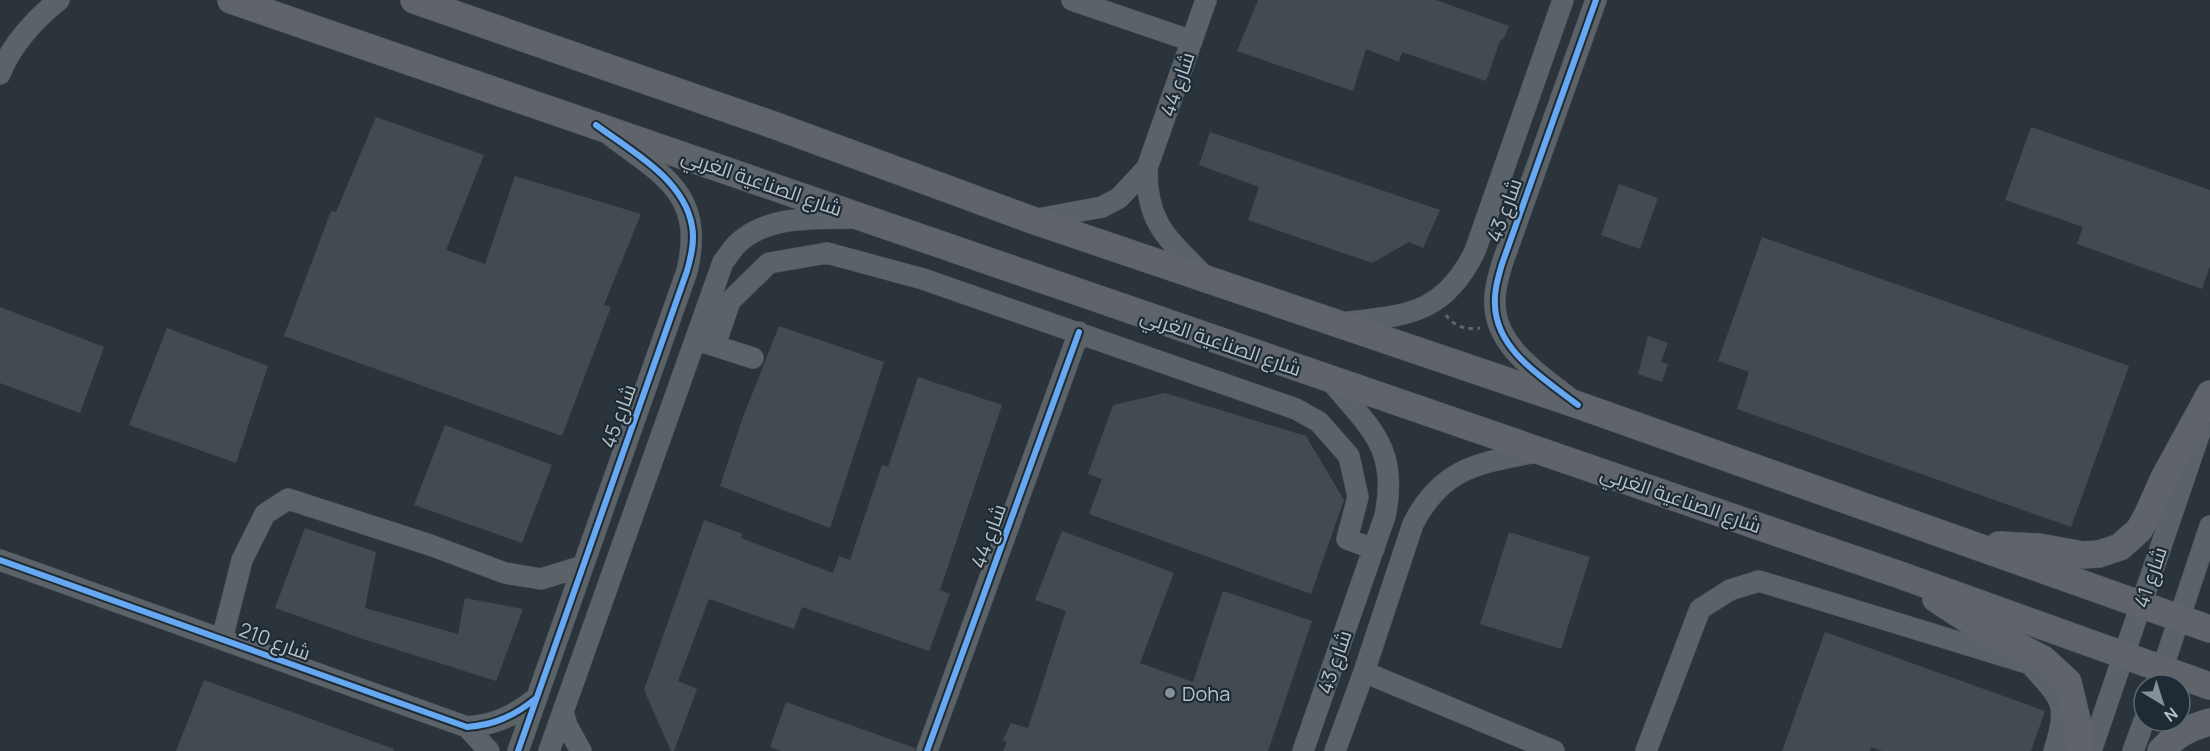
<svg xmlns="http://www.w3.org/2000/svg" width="2210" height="751" font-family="Manrope,Cairo,sans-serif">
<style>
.building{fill:#434b50}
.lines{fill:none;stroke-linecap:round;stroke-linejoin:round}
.minor-casing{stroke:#495054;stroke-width:22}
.major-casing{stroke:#495157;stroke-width:28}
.path{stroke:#5e666b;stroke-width:3;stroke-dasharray:4.5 4.5;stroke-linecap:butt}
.minor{stroke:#5b6268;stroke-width:21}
.major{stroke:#5e6469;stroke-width:27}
.cycleway-casing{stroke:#1e2b35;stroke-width:10}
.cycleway{stroke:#66a8f1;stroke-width:6}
.poi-dot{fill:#859098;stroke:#1e2b35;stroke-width:2}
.labels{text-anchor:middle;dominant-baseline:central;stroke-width:4.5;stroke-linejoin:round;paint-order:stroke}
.street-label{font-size:20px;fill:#b6c1ca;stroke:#1e2b35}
.poi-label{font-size:20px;fill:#b6c1ca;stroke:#1e2b35;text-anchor:start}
</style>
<rect width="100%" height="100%" fill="#2b343a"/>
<path class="building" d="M 1258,0 L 1436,0 L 1509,26 L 1504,38 L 1500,41 L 1486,81 L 1402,52 L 1399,62 L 1366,49 L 1353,91 L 1237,51 Z
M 376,117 L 484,155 L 446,250 L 485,264 L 515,176 L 641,214 L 604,305 L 611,307 L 562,436 L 284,336 L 331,211 L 336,212 Z
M 2031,127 L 2210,190 L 2210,266 L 2202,289 L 2077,244 L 2083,227 L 2005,200 Z
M 1210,132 L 1440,210 L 1423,248 L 1409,242 L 1372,263 L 1248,220 L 1259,187 L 1199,165 Z
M 1619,184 L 1658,198 L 1640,249 L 1601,235 Z
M 1762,237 L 2129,366 L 2071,527 L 1737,409 L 1749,372 L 1718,361 Z
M 0,307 L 104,347 L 80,413 L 0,383 Z
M 779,326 L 884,362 L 830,528 L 720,486 L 743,417 Z
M 167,328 L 268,366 L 236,463 L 129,425 Z
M 1648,336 L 1668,343 L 1661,362 L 1668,364 L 1662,382 L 1638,374 Z
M 918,377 L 1002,405 L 940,590 L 950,594 L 929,651 L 802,607 L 794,629 L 709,599 L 678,681 L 697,689 L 674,751 L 671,751 L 644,690 L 704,520 L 743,534 L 741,538 L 833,573 L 839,556 L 850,560 L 882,465 L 888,467 Z
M 1165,393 L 1306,436 L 1344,500 L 1311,594 L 1089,514 L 1102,479 L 1088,474 L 1113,405 Z
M 445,425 L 552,465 L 522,543 L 414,505 Z
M 305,528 L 376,552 L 365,608 L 458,634 L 465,598 L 523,609 L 496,681 L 360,638 L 275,608 Z
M 1062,531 L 1174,573 L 1140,663 L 1193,682 L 1223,591 L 1312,621 L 1268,751 L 1003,751 L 1007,742 L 1003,740 L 1011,723 L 1028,728 L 1066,611 L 1035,600 Z
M 1509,532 L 1590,557 L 1561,649 L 1480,624 Z
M 1825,632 L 2045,711 L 2031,751 L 1882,751 L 1871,747 L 1870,751 L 1782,751 Z
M 204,680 L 394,749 L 394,751 L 176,751 Z
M 786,702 L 915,748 L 915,751 L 781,751 L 770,747 Z"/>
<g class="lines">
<g class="minor-casing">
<path id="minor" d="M 1072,0 L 1192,41
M 1206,0 L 1147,168 C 1146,225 1169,239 1206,278
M 0,74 C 11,45 36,18 59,0
M 1032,220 L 1102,207 L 1119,198 L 1147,168
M 1341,323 C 1406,315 1443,316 1475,251 L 1563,0
M 703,342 L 753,358
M 715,345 L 730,301 L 769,263 L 827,253 L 923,279 L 1296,409 L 1319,422 L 1349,456 L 1358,497 L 1347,539 L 1374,549
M 1568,397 C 1539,374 1497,347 1495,306 C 1494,291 1498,278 1502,264 L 1596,0
M 0,560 L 467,727 C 494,725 514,716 535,699
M 222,639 L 242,560 L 265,514 L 288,499 L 430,545 L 505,573 L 541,579 L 583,566
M 1364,672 L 1554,751
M 2157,685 L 2210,526
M 563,711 L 567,726 L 581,751
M 467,727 L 489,751
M 518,751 L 687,271 C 705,196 665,176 611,136
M 549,751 L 723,262 C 728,256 732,249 738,243 C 769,215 813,219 852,218
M 927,751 L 1079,332
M 1303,751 L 1385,516 C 1399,448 1370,428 1330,380
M 1335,751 L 1364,672 L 1413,524 C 1443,465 1482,463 1541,451
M 1646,751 L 1700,609 L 1730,590 L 1759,581 L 2030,664 C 2061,699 2070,703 2054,751
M 2091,751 L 2201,429
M 2133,751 L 2144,721"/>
</g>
<g class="major-casing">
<path id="major" d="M 231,0 L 1900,575 L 2210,686
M 414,0 L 779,127 L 1032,220 L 1578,405 L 2210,629
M 1999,545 L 2039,547 L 2083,555 L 2099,554 L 2120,547 L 2139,530 L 2147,516 L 2164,478 L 2210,394
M 1936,599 L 1976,625 L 2043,659 L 2068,682 L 2077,720 L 2079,751
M 2161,751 C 2175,735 2190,727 2210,722"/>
</g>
<path class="path" d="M 1446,315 C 1454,327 1467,330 1480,328"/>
<use href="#minor" class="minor"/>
<use href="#major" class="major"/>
<g class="cycleway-casing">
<path id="cycleway" d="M 1578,405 C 1546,380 1496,351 1495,305 C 1494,291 1498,278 1502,264 L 1596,0
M 0,560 L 467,727 C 494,725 514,716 535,699
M 518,751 L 687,271 C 691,257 695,241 692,226 C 684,179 631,151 596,125
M 927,751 L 1079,332"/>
</g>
<use href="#cycleway" class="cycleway"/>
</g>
<circle class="poi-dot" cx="1170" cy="693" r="6"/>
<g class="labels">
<g class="street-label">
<text transform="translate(1177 84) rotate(-71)">شارع 44</text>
<text transform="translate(762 182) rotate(19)">شارع الصناعية الغربي</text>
<text transform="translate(1504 210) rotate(-70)">شارع 43</text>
<text transform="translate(1221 342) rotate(19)">شارع الصناعية الغربي</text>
<text transform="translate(618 416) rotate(-70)">شارع 45</text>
<text transform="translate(1681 499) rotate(19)">شارع الصناعية الغربي</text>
<text transform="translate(988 536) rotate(-70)">شارع 44</text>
<text transform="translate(2150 577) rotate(-71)">شارع 41</text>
<text transform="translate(275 641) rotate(20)">شارع 210</text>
<text transform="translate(1334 662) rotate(-71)">شارع 43</text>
</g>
<g class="poi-label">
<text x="1182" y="693">Doha</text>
</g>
</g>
<g transform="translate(2162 703) rotate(142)"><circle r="28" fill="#1e2b35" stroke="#5b6771" stroke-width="1.5"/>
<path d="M0-4.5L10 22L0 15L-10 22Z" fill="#859098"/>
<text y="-9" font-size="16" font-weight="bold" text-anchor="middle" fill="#b6c1ca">N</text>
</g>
</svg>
